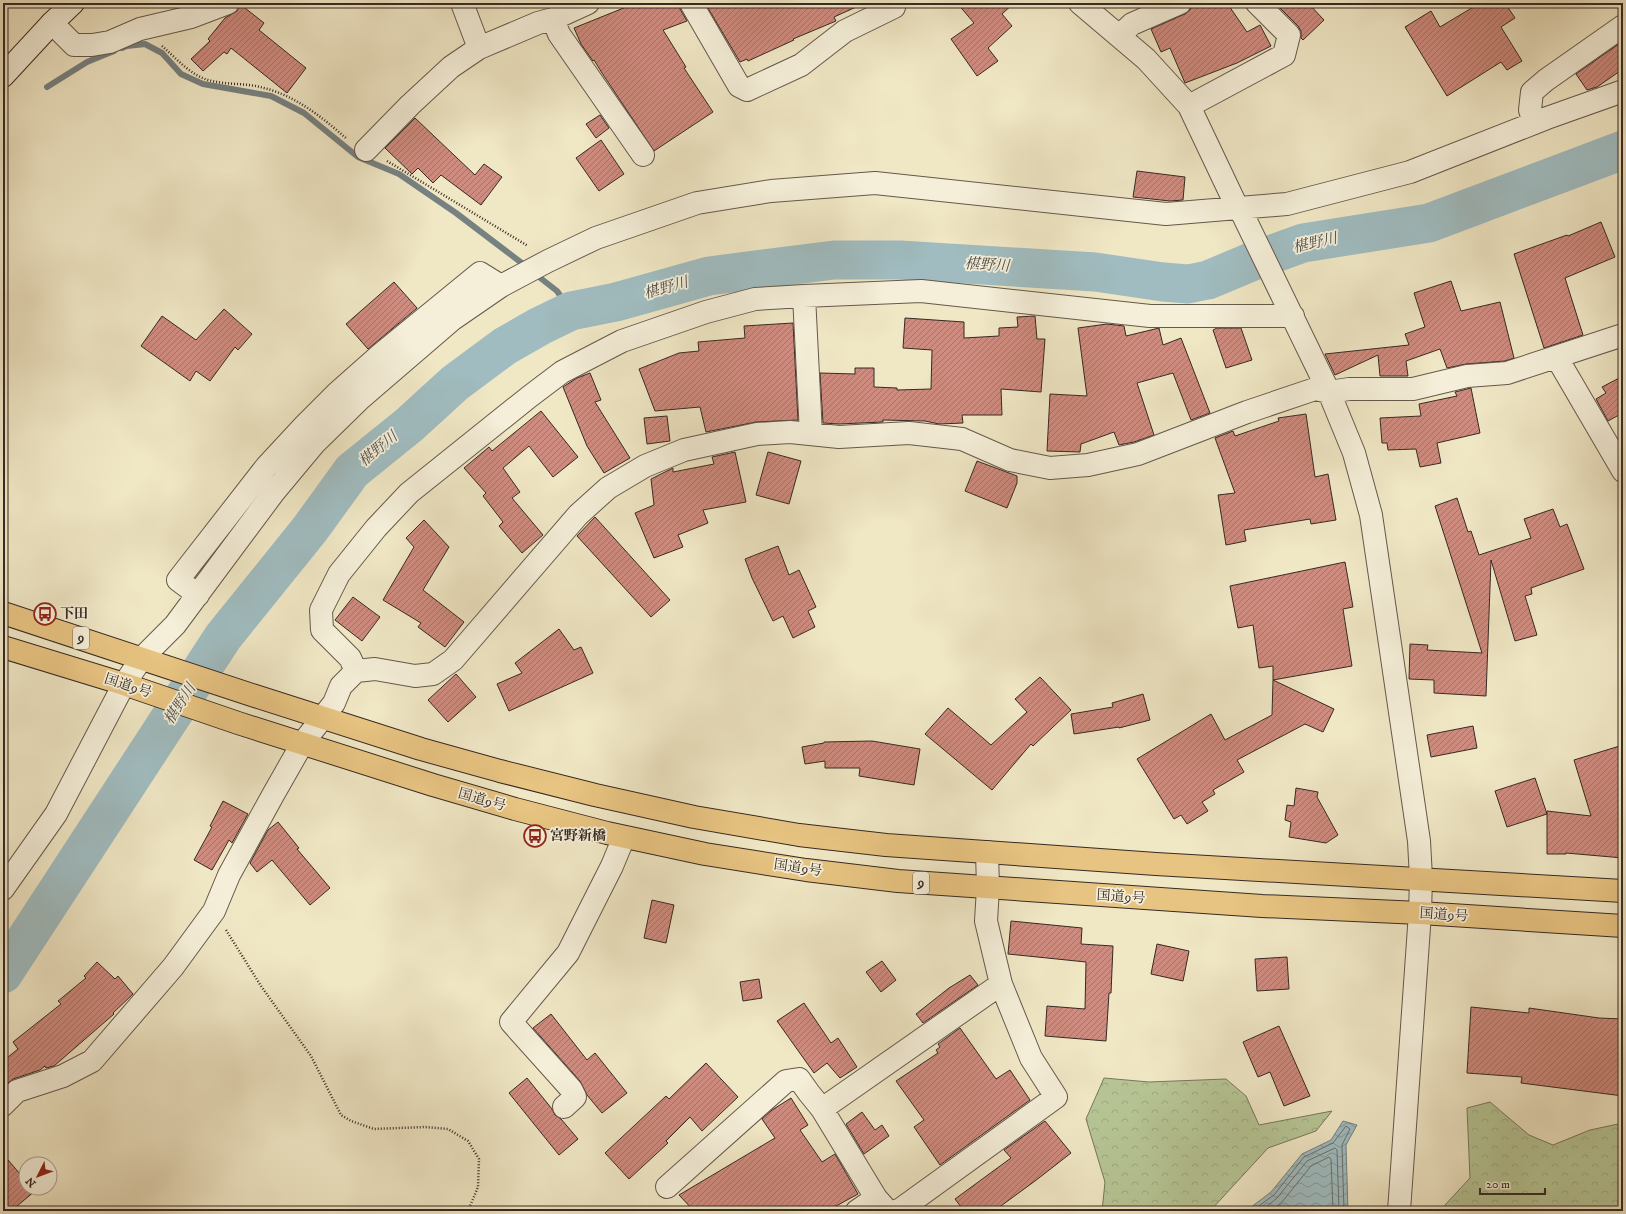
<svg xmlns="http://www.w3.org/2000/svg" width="1626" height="1214" font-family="'IM FELL DW Pica','Noto Serif JP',serif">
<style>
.forest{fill:url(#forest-crowns);stroke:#77785c}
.water{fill:url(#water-waves);stroke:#768181}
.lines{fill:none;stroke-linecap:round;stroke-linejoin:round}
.shore{stroke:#6c7272;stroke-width:1}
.stream{stroke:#768181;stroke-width:6}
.river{stroke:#a0bcc0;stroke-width:39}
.building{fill:url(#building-hatch);stroke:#372923}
.minor-casing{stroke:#65584c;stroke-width:24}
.tertiary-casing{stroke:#65584c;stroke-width:24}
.secondary-casing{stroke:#372923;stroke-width:24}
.trunk-casing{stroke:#372923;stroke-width:24}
.path{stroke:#372923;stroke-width:2.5;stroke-dasharray:1 2;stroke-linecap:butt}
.minor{stroke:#f5efd9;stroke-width:22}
.tertiary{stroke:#f5efd9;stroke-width:22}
.secondary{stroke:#f5efd9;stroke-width:22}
.trunk{stroke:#e8c482;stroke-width:22}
.labels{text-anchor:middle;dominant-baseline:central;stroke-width:3.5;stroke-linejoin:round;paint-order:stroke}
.shield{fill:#f5efd9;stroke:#70645a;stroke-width:1}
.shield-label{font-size:13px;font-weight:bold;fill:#372923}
.poi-label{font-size:14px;font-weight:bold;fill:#372923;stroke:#f5efd9;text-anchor:start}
.street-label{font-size:14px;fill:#372923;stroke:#f5efd9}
.water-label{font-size:15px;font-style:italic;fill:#514e4a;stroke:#f5efd9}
</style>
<defs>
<pattern id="forest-crowns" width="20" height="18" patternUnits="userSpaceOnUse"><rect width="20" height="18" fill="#b7c696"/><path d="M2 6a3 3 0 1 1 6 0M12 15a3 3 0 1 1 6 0" fill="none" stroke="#9eaa81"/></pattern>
<pattern id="water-waves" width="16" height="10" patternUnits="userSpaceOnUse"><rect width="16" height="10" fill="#a0bcc0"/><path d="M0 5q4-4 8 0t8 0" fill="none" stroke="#83999c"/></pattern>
<pattern id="building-hatch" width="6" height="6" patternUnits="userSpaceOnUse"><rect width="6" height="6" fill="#ce8b7f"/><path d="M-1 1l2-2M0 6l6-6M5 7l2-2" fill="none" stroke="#a87268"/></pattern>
</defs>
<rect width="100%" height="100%" fill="#f0e7c5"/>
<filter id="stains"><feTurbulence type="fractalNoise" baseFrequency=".005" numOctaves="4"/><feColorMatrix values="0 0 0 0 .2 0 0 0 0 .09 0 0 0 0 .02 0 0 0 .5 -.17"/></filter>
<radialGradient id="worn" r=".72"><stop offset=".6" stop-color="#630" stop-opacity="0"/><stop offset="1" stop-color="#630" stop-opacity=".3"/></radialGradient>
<path class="forest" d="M 1104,1078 L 1149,1082 L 1226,1079 L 1246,1096 L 1259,1125 L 1332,1111 L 1316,1131 L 1268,1148 L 1210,1211 L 1102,1211 L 1105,1182 L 1086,1119 Z
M 1490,1102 L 1529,1135 L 1553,1145 L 1590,1130 L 1623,1123 L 1623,1211 L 1445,1211 L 1445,1205 L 1470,1178 L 1467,1108 Z"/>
<path class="water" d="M 1343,1121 L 1357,1125 L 1346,1145 L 1348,1211 L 1246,1211 L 1271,1192 L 1302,1154 L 1331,1140 Z"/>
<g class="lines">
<path class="shore" d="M 1252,1211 L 1274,1195 L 1304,1157 L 1333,1143 L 1346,1126 L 1350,1129 L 1342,1145 L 1344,1211
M 1261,1211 L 1277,1198 L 1307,1161 L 1335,1148 L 1337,1150 L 1339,1211
M 1271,1211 L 1282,1202 L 1311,1166 L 1329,1157 L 1331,1159 L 1333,1211"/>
<path class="stream" d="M 122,48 L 127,46 L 145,44 L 162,53 L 181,74 L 203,84 L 271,96 L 304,113 L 358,157 L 399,174 L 456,213 L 527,267
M 47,87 L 87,62 L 114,51
M 534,273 L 557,291 L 571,311"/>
<path class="river" d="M 3,974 L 223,637 L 310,529 L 352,471 L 409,425 L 455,383 L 505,346 L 540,326 L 571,311 L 616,302 L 709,276 L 834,260 L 900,260 L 1095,272 L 1163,282 L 1188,284 L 1208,280 L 1251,262 L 1303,243 L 1429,223 L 1623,150"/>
</g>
<path class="building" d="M 636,3 L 679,3 L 680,9 L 687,21 L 663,30 L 686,67 L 684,68 L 713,112 L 654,151 L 602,73 L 594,60 L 593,61 L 581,44 L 574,28 Z
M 705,3 L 865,3 L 834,17 L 836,21 L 793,39 L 794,40 L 748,61 L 747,59 L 740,62 Z
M 957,3 L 1014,3 L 1002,14 L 1012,26 L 988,48 L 998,61 L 977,76 L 951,39 L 974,23 Z
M 1192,3 L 1227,3 L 1247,32 L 1260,25 L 1271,46 L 1237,63 L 1185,83 L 1170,48 L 1161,52 L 1151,29 L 1185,14 L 1190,10 Z
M 1275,3 L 1308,3 L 1324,20 L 1303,40 L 1301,38 L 1301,31 L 1298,26 Z
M 1480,3 L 1505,3 L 1515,18 L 1501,27 L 1522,61 L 1507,70 L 1501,62 L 1447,96 L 1405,27 L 1431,11 L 1440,27 Z
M 240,4 L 264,23 L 259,30 L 306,68 L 287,93 L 231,48 L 227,54 L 224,52 L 203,71 L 191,59 L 210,41 L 208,39 L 225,18 L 237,11 Z
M 1623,41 L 1623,69 L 1597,87 L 1587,90 L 1576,74 Z
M 600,115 L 609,128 L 596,138 L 586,124 Z
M 415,118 L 475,175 L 484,164 L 502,177 L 481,205 L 441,175 L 433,183 L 418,168 L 412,174 L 385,148 Z
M 601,140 L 624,174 L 599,191 L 576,158 Z
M 1137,171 L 1185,177 L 1183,200 L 1170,201 L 1133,197 Z
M 1601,222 L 1615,257 L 1565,278 L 1583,335 L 1544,348 L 1514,254 L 1567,235 L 1568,236 Z
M 1451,281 L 1461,311 L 1500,302 L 1514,358 L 1505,361 L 1466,364 L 1447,368 L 1440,349 L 1406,361 L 1408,376 L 1380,376 L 1378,355 L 1335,375 L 1325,354 L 1409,345 L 1405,334 L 1425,327 L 1414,293 Z
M 394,282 L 417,308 L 368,349 L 346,324 Z
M 224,309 L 252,334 L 238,350 L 235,347 L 210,381 L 196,371 L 190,381 L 141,346 L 162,316 L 196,340 Z
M 1035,316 L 1037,339 L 1045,339 L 1041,392 L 1001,389 L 1002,415 L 962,415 L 963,423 L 939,424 L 925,421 L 883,420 L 883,422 L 839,424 L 823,423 L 820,373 L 855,374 L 855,368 L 874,368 L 874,387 L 897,388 L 897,390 L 931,389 L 932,350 L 903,348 L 905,318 L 964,322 L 964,338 L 999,336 L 999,328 L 1018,327 L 1017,317 Z
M 793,323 L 798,420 L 756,422 L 706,432 L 700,407 L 655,411 L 639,369 L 679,353 L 699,351 L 698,342 L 745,338 L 744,326 Z
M 1107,324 L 1124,326 L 1126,336 L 1159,328 L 1163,345 L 1181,338 L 1210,413 L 1191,420 L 1173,373 L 1137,383 L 1154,435 L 1134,442 L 1119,445 L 1114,432 L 1081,444 L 1080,452 L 1047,451 L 1050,394 L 1087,396 L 1078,328 Z
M 1217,328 L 1241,328 L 1252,360 L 1226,368 L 1213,330 Z
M 590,373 L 601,400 L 595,402 L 630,458 L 604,473 L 587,446 L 563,387 L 577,378 Z
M 1623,376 L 1623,421 L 1619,415 L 1608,421 L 1596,399 L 1606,393 L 1602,387 Z
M 1471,388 L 1480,433 L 1437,443 L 1441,463 L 1420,467 L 1416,449 L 1388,450 L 1387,443 L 1382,443 L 1380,418 L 1421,416 L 1419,404 L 1457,396 L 1455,392 Z
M 541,411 L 578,457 L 553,477 L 529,446 L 503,468 L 520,492 L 512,498 L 543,535 L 522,553 L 499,526 L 503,522 L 483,496 L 486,493 L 464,468 L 489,447 L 492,451 Z
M 1306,414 L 1315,477 L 1328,474 L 1336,520 L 1311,524 L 1310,519 L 1244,530 L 1246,541 L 1226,545 L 1218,495 L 1235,493 L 1215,438 L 1233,431 L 1235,436 L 1279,421 L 1278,418 Z
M 667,416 L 670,441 L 647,444 L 644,418 Z
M 735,452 L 746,502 L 703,510 L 708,523 L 678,535 L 683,547 L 654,558 L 635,513 L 654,505 L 651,479 L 673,468 L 673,472 L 714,464 L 712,457 Z
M 768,452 L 801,461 L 789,504 L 756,495 Z
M 977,461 L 1017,476 L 1017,483 L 1007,508 L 965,491 Z
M 1457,498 L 1468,532 L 1471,531 L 1479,555 L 1531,538 L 1524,519 L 1553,509 L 1560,527 L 1567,524 L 1584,569 L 1531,588 L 1532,594 L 1525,596 L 1537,635 L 1515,641 L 1491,560 L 1486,696 L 1434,693 L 1434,680 L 1409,679 L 1410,644 L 1428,645 L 1427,650 L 1482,653 L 1435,506 Z
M 595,517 L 670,600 L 651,617 L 577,536 Z
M 424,520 L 449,547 L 423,590 L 464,622 L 445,647 L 418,627 L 421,623 L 383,600 L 414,547 L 406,538 Z
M 778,546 L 789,575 L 799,570 L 816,607 L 808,611 L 815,627 L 793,638 L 783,616 L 773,621 L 752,578 L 745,559 Z
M 1345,562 L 1353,607 L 1343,609 L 1352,666 L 1273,680 L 1273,666 L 1259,668 L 1253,625 L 1238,628 L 1230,586 Z
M 353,597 L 380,617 L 362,641 L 335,620 Z
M 559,629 L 574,650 L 581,647 L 593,673 L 509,711 L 497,684 L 522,673 L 515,663 Z
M 456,674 L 476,697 L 448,722 L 428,700 Z
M 1040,677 L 1071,710 L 1033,746 L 1031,744 L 992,790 L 925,734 L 948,708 L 991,745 L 1027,712 L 1015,699 Z
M 1273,680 L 1334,709 L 1323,732 L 1305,724 L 1237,760 L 1244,772 L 1213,790 L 1215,794 L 1202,802 L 1208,811 L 1187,824 L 1181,815 L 1174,819 L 1137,759 L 1211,714 L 1225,740 L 1272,715 Z
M 1143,694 L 1150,720 L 1119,728 L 1119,727 L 1074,734 L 1071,714 L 1113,707 L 1112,703 Z
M 1473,726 L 1477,748 L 1431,757 L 1427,735 Z
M 872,741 L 920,749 L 914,785 L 859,776 L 860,768 L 825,768 L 825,761 L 805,764 L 802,747 L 824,743 L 824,742 Z
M 1623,745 L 1623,858 L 1566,853 L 1566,854 L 1547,854 L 1547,811 L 1591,816 L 1574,760 Z
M 1535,778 L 1547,814 L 1507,827 L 1495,791 Z
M 1296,788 L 1318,792 L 1317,797 L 1338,835 L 1326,843 L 1289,837 L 1291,822 L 1285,820 L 1287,805 L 1294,806 Z
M 223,801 L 248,814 L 232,843 L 229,840 L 212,870 L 194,860 L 212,827 L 210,826 Z
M 278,822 L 299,848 L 297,849 L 330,888 L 310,905 L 272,860 L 257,872 L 250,863 L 268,830 Z
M 652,900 L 674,905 L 666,943 L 644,938 Z
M 1011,921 L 1082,928 L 1081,944 L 1113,946 L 1111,993 L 1109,993 L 1106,1041 L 1045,1036 L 1047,1006 L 1085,1009 L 1086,962 L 1008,954 Z
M 1157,944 L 1189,951 L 1183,981 L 1151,974 Z
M 1287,957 L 1289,989 L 1257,991 L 1255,959 Z
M 882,961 L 896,980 L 881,992 L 866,972 Z
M 97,962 L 115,979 L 118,976 L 133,994 L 113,1013 L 114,1014 L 54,1066 L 46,1068 L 45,1066 L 40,1070 L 13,1079 L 3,1087 L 3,1061 L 18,1049 L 13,1042 L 61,1004 L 58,1001 L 86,978 L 84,976 Z
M 970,975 L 978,985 L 923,1023 L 916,1014 L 949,988 Z
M 759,979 L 762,998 L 743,1001 L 740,982 Z
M 804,1003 L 831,1043 L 838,1038 L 857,1067 L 840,1078 L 827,1063 L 814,1073 L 777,1021 Z
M 1471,1007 L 1529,1013 L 1529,1008 L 1599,1018 L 1623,1019 L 1623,1096 L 1521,1083 L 1522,1077 L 1467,1073 Z
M 551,1014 L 587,1060 L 595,1053 L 627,1093 L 602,1113 L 587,1095 L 580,1081 L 533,1028 Z
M 1279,1026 L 1310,1096 L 1284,1106 L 1270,1072 L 1258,1077 L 1243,1042 Z
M 960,1028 L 996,1079 L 1010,1070 L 1030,1100 L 940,1165 L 914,1127 L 924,1120 L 896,1081 L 938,1053 L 936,1050 L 940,1047 L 938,1044 Z
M 706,1063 L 738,1097 L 702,1131 L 690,1117 L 666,1141 L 668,1143 L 629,1179 L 605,1153 L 666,1096 L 669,1099 Z
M 527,1078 L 552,1109 L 555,1115 L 561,1119 L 578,1139 L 559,1155 L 509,1093 Z
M 791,1098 L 808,1125 L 800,1130 L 822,1162 L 835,1154 L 858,1194 L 827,1211 L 694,1211 L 679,1195 L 775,1138 L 762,1119 L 772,1110 Z
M 862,1112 L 875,1130 L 882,1125 L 889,1136 L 864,1154 L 846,1124 Z
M 1045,1121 L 1071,1153 L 1035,1181 L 994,1211 L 964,1211 L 955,1199 L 1011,1158 L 1004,1150 Z
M 3,1154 L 26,1181 L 26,1188 L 32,1188 L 35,1191 L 11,1211 L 3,1211 Z"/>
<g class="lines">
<g class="minor-casing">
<path id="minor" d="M 462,3 L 479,48
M 691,3 L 739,86 L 747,90 L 801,65 L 845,31 L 894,7 L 895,3
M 1080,3 L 1146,59 L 1189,106 L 1237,207 L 1243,215 L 1329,392 L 1354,453 L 1371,515 L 1419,841 L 1421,878
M 553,19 L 559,34 L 643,155
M 52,23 L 74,45 L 92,45 L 110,42 L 140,29 L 191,17 L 228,3
M 1119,36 L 1132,24 L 1180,3
M 1189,106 L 1284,55 L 1289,35 L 1257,3
M 1534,123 L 1530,110 L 1532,92 L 1546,80 L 1623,26
M 366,150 L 410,105 L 451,67 L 479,48 L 538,23 L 553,19 L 588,3
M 804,296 L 921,291 L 1150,316 L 1293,316
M 1557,358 L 1623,471
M 198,595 L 178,580 L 266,467 L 305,425 L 337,393 L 381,354 L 480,273 L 501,286
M 356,671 L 350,658 L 322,630 L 321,610 L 339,574 L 376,528 L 409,493 L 529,397 L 562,372 L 622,341 L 706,312 L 755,299 L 804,296 L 811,434
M 3,889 L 56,814 L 124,684 L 142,658 L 175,625 L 274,492 L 314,444 L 360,399 L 453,319 L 501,286 L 548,261 L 596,238 L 697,203 L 771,191 L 875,183 L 1166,214 L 1287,204 L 1410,172 L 1547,118 L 1623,91
M 3,1105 L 17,1091 L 63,1076 L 92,1061 L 173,967 L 214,911 L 229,875 L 273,795 L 302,744 L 334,703 L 341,686 L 356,671 L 375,669 L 415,676 L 433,674 L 453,660 L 578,515 L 608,488 L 645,466 L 684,450 L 757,434 L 790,432 L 839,437 L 909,433 L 962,439 L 1010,460 L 1050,468 L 1088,465 L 1138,454 L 1247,412 L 1315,389 L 1329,392 L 1349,389 L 1413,389 L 1467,376 L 1507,373 L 1623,335
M 564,1107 L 575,1097 L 571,1089 L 511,1022 L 568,953 L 612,866 L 624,837
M 822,1109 L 876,1198
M 667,1187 L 786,1081 L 799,1079 L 809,1093 L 822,1109 L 1001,984 L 986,921 L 988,888 L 987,852
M 857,1211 L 876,1198 L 885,1208
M 896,1211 L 901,1209 L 1056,1097 L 1031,1058 L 1001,984"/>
</g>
<g class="tertiary-casing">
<path id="tertiary" d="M 1399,1211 L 1420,913 L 1421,878"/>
</g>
<g class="secondary-casing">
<path id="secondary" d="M 3,76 L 52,23 L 73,3"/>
</g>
<g class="trunk-casing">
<path id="trunk" d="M 3,613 L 255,696 L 421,749 L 500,771 L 595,795 L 694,817 L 799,835 L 886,845 L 1156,864 L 1623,891
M 3,647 L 124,684 L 238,723 L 433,785 L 515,809 L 607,833 L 705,854 L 806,870 L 898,881 L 1262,906 L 1420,913 L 1623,926"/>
</g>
<path class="path" d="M 162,46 C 177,59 192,77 212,81 C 229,85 248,83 264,88 C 296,96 323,118 347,139
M 387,161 L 528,246
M 226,930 L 261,986 L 311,1056 L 341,1115 L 351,1121 L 374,1129 L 425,1127 L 448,1129 L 468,1141 L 479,1159 L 478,1187 L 468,1211"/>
<use href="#minor" class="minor"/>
<use href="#tertiary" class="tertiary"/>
<use href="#secondary" class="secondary"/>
<use href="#trunk" class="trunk"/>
</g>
<defs>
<g id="bus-ring" transform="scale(1.15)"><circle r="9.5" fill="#f5efd9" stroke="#8f2418" stroke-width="1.5"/><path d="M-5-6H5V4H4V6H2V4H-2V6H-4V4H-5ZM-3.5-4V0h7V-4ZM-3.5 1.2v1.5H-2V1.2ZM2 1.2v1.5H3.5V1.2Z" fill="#8f2418"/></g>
</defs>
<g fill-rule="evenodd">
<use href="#bus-ring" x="45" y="614"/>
<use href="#bus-ring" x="535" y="836"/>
</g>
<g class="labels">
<g class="shield">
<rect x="73" y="627" width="16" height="22" rx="3"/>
<rect x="913" y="872" width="16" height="22" rx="3"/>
</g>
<g class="shield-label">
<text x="81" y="638">9</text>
<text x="921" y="883">9</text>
</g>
<g class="poi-label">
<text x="60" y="614">下田</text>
<text x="550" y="836">宮野新橋</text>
</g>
<g class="street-label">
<text transform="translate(128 686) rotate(18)">国道9号</text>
<text transform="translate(482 800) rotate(16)">国道9号</text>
<text transform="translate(798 868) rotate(8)">国道9号</text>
<text transform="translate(1121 897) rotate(4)">国道9号</text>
<text transform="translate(1444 915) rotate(4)">国道9号</text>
</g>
<g class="water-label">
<text transform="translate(1315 243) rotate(-13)">椹野川</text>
<text transform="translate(987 265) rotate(3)">椹野川</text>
<text transform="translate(666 288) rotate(-16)">椹野川</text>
<text transform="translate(378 449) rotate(-40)">椹野川</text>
<text transform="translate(180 704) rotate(-57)">椹野川</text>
</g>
</g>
<rect width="1626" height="1214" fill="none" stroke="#f0e7c5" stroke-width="16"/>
<rect x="4" y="4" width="1618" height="1206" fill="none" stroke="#372923" stroke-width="2"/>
<rect x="8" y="8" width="1610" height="1198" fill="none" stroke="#372923"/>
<g transform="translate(38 1176) rotate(228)"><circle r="19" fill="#f5efd9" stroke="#a9a090"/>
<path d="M0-3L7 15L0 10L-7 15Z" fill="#8f2418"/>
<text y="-6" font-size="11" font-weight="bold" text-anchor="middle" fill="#372923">N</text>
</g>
<path d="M1480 1188v6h65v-6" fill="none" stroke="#372923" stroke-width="2"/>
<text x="1486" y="1188" font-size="12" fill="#372923" stroke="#f5efd9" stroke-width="3" paint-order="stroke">20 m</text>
<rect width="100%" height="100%" filter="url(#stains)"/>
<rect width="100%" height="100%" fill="url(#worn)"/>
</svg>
